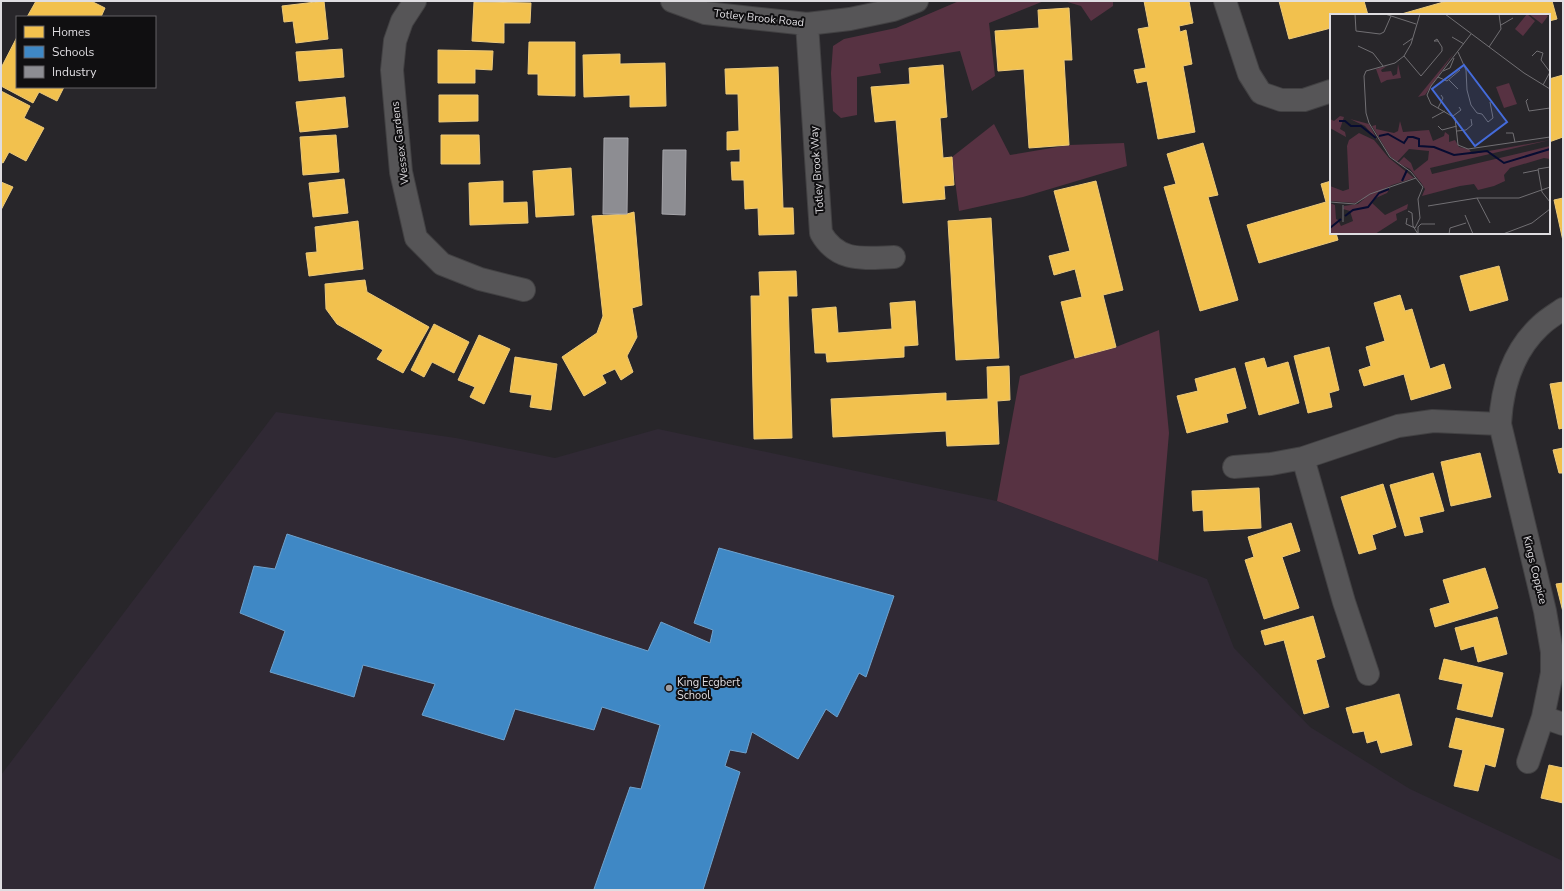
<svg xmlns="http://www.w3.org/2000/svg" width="1564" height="891" font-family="'Nunito Sans',sans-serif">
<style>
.built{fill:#302934}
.green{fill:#573242}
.homes{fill:#f2c14e;stroke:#ecc97a}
.schools{fill:#3f88c5;stroke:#6fa2cd}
.industry{fill:#8d8d92;stroke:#a6a5aa}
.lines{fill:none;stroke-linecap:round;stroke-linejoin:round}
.minor-casing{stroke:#424143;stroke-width:24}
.minor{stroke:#565557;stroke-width:22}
.poi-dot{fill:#9f9da1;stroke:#100f11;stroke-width:1.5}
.labels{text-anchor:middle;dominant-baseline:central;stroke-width:4;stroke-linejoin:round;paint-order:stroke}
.street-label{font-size:11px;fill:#dfdde1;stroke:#100f11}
.poi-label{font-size:11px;fill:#dfdde1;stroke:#100f11;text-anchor:start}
.inset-river{fill:none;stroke:#070c31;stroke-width:2}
.inset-road{fill:none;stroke:#716f73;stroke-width:1}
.view{fill:#446bda;fill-opacity:0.15;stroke:#446bda;stroke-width:2}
.inset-edge{fill:none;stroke:#dfdde1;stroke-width:2}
</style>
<rect width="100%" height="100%" fill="#28262a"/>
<path class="built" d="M 276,412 L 456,438 L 555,458 L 658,429 L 997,501 L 1207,579 L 1234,648 L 1310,727 L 1410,789 L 1563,861 L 1563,890 L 1,890 L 1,775 Z"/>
<path class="green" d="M 959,1 L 1044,1 L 989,23 L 995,76 L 972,91 L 960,51 L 879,64 L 881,73 L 857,77 L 857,115 L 841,118 L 833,111 L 831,73 L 833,46 L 844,39 L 896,28 Z
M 1064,1 L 1113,1 L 1113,6 L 1091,21 L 1081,6 Z
M 994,124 L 1010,155 L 1069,145 L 1124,143 L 1127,166 L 1023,197 L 959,211 L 952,157 Z
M 1159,330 L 1169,433 L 1158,561 L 997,501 L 1020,376 L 1075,358 L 1116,347 Z"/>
<path class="homes" d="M 36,1 L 91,1 L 105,8 L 101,17 L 27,17 Z
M 324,1 L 328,39 L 296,43 L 293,21 L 284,22 L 282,6 Z
M 1144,1 L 1189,1 L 1193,23 L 1179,26 L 1180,32 L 1186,30 L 1192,64 L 1183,66 L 1195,132 L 1158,139 L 1147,81 L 1137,83 L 1134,70 L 1146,68 L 1138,29 L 1149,27 Z
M 1279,1 L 1364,1 L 1368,15 L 1331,15 L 1331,28 L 1289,39 Z
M 1447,1 L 1552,1 L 1557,19 L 1549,21 L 1549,15 L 1398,15 Z
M 474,2 L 531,3 L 530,23 L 504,23 L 504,43 L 472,41 Z
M 1069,8 L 1072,60 L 1064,60 L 1069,145 L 1029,148 L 1024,69 L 998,71 L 995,31 L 1039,28 L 1038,10 Z
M 17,37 L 17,87 L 64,87 L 57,101 L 39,92 L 33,103 L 1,86 L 1,68 Z
M 529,42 L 575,42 L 575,96 L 538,95 L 538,74 L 528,74 Z
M 342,49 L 344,77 L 299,81 L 296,52 Z
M 438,50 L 493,51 L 492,70 L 475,69 L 475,83 L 438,83 Z
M 620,54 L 620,64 L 665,63 L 666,106 L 630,107 L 630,95 L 584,97 L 583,55 Z
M 943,65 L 947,117 L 940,118 L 943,158 L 952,157 L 954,185 L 944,186 L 945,199 L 903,203 L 896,120 L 875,122 L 871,87 L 910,84 L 909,68 Z
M 778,67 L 783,208 L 793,208 L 794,234 L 759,235 L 758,208 L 745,209 L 744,180 L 732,180 L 731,162 L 740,162 L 740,149 L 727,150 L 727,132 L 739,131 L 738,94 L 726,94 L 725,69 Z
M 1563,75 L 1563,137 L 1549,142 L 1549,79 Z
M 1,91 L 30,106 L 24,118 L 44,128 L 26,161 L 9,152 L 3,163 L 1,162 Z
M 439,95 L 478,95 L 478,121 L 439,122 Z
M 345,97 L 348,127 L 300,132 L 296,102 Z
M 336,135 L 339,172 L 303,175 L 300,137 Z
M 441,135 L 479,135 L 480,164 L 441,164 Z
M 1203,143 L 1218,195 L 1208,197 L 1238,300 L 1200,311 L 1164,187 L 1176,184 L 1167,154 Z
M 571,168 L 574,215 L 536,217 L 533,171 Z
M 344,179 L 348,213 L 313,217 L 309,183 Z
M 503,181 L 503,203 L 527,202 L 528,223 L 470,225 L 469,183 Z
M 1096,181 L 1123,290 L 1103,295 L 1116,347 L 1075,358 L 1061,302 L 1082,297 L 1075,269 L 1054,275 L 1049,256 L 1070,251 L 1054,191 Z
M 1331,181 L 1331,233 L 1336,233 L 1338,240 L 1259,263 L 1247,225 L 1326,202 L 1321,184 Z
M 1,182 L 13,187 L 1,210 Z
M 1563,198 L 1563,241 L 1554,200 Z
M 634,212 L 642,305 L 632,308 L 637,337 L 627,356 L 633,372 L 621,380 L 615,369 L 602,375 L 606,383 L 584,396 L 562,357 L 597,333 L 603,316 L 592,216 L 627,214 Z
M 991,218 L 999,358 L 956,360 L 948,221 Z
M 358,221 L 363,269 L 309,276 L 306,253 L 317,252 L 315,227 Z
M 1499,266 L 1508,300 L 1470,311 L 1460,276 Z
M 796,271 L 797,296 L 788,296 L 792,438 L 754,439 L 751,296 L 760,296 L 759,272 Z
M 365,280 L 367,292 L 429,327 L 403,373 L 377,359 L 383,350 L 337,324 L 326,309 L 325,284 Z
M 1400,295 L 1405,311 L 1412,309 L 1430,369 L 1444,364 L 1451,388 L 1411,400 L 1404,374 L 1364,386 L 1359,370 L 1371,366 L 1366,347 L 1385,341 L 1374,303 Z
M 915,301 L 918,345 L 904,346 L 904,357 L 827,362 L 826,353 L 815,353 L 812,309 L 836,307 L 838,333 L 892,329 L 890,303 Z
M 434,324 L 469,342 L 454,373 L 432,362 L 424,377 L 411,370 Z
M 479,335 L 510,349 L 484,404 L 470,397 L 475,387 L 458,380 Z
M 1329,347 L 1339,390 L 1329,393 L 1332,407 L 1308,413 L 1294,356 Z
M 515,357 L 557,364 L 551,410 L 530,407 L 532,395 L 510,392 Z
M 1264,358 L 1267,368 L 1288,362 L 1299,403 L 1259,415 L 1245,363 Z
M 1009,366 L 1010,400 L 997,401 L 999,444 L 947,446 L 946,431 L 833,437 L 831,399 L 946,393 L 946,401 L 988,399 L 987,367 Z
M 1235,368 L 1246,408 L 1226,414 L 1228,422 L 1187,433 L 1177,396 L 1198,391 L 1195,379 Z
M 1563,382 L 1563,428 L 1559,429 L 1550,384 Z
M 1563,448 L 1563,473 L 1559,473 L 1553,450 Z
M 1480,453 L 1491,497 L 1451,506 L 1441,462 Z
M 1433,473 L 1444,511 L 1419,517 L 1423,532 L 1405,536 L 1390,485 Z
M 1383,484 L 1396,527 L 1372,535 L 1376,549 L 1359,554 L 1341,497 Z
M 1259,488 L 1261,528 L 1204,531 L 1203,510 L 1193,511 L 1192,491 Z
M 1291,523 L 1300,551 L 1282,557 L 1299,608 L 1264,619 L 1245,560 L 1254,557 L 1248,537 Z
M 1485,568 L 1498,608 L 1435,627 L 1430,609 L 1450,603 L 1443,580 Z
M 1563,583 L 1563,612 L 1556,584 Z
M 1313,616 L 1325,657 L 1316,660 L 1329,707 L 1304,714 L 1284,640 L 1265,645 L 1261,631 Z
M 1497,617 L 1507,654 L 1478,662 L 1474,646 L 1461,650 L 1455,628 Z
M 1444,659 L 1503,673 L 1492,717 L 1457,709 L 1463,684 L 1439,679 Z
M 1399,694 L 1412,745 L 1381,753 L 1377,740 L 1367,743 L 1364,731 L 1353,733 L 1346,708 Z
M 1456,718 L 1504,729 L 1495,767 L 1485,764 L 1478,791 L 1454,786 L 1463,750 L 1449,747 Z
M 1549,765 L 1563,768 L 1563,803 L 1541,798 Z"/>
<path class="schools" d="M 287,534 L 648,651 L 661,622 L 710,643 L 713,630 L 694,623 L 719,548 L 894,596 L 866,677 L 859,673 L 837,717 L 826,709 L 798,759 L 752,732 L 746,753 L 730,750 L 725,766 L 740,772 L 703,890 L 597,890 L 594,889 L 630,787 L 641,789 L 660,725 L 602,707 L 594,730 L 515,709 L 504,740 L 422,715 L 435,684 L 363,665 L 354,697 L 270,672 L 285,631 L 240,613 L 254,566 L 275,569 Z"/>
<path class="industry" d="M 604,138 L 628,138 L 627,214 L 603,214 Z
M 663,150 L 686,150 L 685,215 L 662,214 Z"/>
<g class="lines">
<g class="minor-casing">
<path id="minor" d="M 415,1 L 402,21 L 395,41 L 392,70 L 401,172 L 416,238 L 442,264 L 480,279 L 524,290
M 672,1 L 705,13 L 807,24 L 850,19 L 893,10 L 917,1
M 1225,1 L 1249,74 L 1261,93 L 1281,100 L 1304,100 L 1331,91
M 807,24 L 821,233 C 838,263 864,258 894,257
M 1303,458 L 1344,602 L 1368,674
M 1234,467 L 1271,464 L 1303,458 L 1398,426 L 1433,421 L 1500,424
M 1543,717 L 1563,724
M 1528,762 L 1543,717 L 1552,673 L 1552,652 L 1545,611 L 1500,424 C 1502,387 1512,352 1540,326 C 1547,319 1556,314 1563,309"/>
</g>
<use href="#minor" class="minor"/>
</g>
<circle class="poi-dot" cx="669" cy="688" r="4"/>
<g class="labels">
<g class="street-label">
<text transform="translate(759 18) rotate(6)">Totley Brook Road</text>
<text transform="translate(400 143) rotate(-97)">Wessex Gardens</text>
<text transform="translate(817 170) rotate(-94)">Totley Brook Way</text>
<text transform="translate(1535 570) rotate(76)">Kings Coppice</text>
</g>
<g class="poi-label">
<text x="677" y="682">King Ecgbert<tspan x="677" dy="13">School</tspan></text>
</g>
</g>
<g transform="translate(1330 14)">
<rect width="220" height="220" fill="#28262a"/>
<path d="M 197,0 L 205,7 L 193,22 L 185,15 ZM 199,0 L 215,0 L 218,2 L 212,10 ZM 124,39 L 95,81 L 88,83 ZM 68,50 L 71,64 L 57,66 L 51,69 L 46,55 L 57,52 L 51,56 L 52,58 L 61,57 L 63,62 L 67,60 ZM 179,69 L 187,90 L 174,94 L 166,73 ZM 10,102 L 14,103 L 10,115 L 15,118 L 16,123 L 0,114 L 0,105 L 4,107 ZM 20,105 L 39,110 L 48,127 L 35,112 ZM 70,107 L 73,118 L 99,116 L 103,127 L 114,122 L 115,118 L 119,121 L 119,128 L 125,126 L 129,133 L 139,135 L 142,140 L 220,126 L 100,154 L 102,160 L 220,132 L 220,145 L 214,144 L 180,154 L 174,161 L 175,167 L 164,172 L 148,176 L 144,170 L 130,172 L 92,182 L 95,175 L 92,170 L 80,155 L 68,149 L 74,143 L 81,149 L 84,157 L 98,146 L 99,137 L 79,135 L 67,148 L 60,142 L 42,112 L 46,111 L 46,115 L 64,119 L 68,117 ZM 29,119 L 44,126 L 59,144 L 84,164 L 62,171 L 25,189 L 0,187 L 0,172 L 13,177 L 19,175 L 17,132 L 19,126 ZM 60,174 L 57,179 L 46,184 L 42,189 L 55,201 L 78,190 L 77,195 L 66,200 L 67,206 L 45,220 L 0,220 L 0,189 L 5,191 L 6,205 L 8,206 L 11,212 L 23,207 L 20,197 L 13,195 L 14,192 L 28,190 L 40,180 Z" fill="#573242"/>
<path class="inset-river" d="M 9,107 L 15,107 L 21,112 L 31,112 L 46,124M 49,122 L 58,120 L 74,129 L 78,123 L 83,123 L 89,125 L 89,132 L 104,133 L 124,141 L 157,137 L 174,149 L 220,135M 72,167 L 77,156M 15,202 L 23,196 L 38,193 L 49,179 L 59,175M 0,214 L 11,205"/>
<path class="inset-road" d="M 25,0 L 26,17 L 50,20 L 54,18 L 61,2M 55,0 L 86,10M 115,0 L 194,59 L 220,75M 171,11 L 183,4M 141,20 L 101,72 L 97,81 L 101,90 L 125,104 L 128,131 L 138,135 L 220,123M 122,23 L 134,30M 73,31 L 83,24M 28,32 L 43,39 L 53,52M 159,33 L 171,15 L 169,0M 128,38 L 136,56 L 137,76 L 141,91 L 147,99 L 152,100 L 158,108 L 163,104 L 160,88M 74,42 L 91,62 L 112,37 L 112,33 L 110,30 L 107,25 L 104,27 L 108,27M 202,42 L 207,37 L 213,39 L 211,46 L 220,58M 113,57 L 120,54 L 124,44M 108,63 L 117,67 L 130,56M 119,66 L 128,75M 213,71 L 220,58M 198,85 L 196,87 L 199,97 L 220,94M 108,94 L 113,84 L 111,81M 123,102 L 131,96 L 129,93M 102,104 L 115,97M 108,112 L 112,116 L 127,112M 127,117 L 136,116 L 142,111 L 141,105M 176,119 L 183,119 L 185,128M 220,153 L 208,155 L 212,178 L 220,188M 193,159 L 208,156M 147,184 L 160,209M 0,188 L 25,190 L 40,180 L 86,164M 13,191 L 13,208M 98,192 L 147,184 L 189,184 L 220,173M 78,197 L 82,199 L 83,212 L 88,220M 135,201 L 143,220M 77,204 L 76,210 L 85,214M 85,214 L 90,204 L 88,185 L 93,173 L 81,158 L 60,143 L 39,109 L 36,99 L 34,62 L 36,57 L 65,49 L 74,42 L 81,30 L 90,0M 88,220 L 88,213 L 91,210 L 105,210M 119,220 L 120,214 L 136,209M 173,220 L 202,209 L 220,195"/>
<path class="view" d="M 134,51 L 177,108 L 145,132 L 102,75 Z"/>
<rect width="220" height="220" class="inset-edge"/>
</g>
<rect width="1564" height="891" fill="none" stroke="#dfdde1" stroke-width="4"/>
<rect x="16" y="16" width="140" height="72" fill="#100f11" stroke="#636164"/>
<rect x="24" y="26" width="20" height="12" fill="#f2c14e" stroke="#636164"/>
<text x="52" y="36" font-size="12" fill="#dfdde1">Homes</text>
<rect x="24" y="46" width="20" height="12" fill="#3f88c5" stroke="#636164"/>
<text x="52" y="56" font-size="12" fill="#dfdde1">Schools</text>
<rect x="24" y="66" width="20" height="12" fill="#8d8d92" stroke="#636164"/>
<text x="52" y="76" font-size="12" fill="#dfdde1">Industry</text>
</svg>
